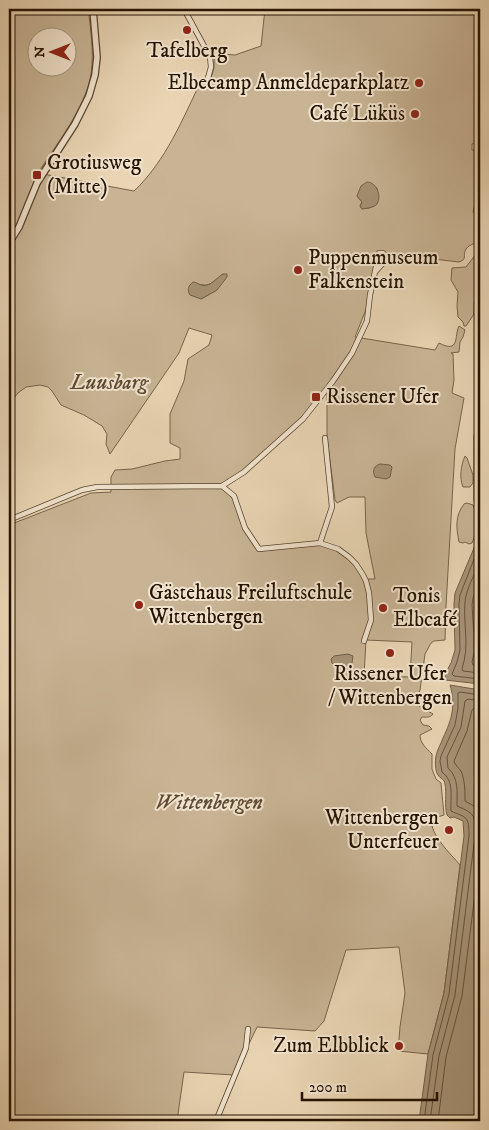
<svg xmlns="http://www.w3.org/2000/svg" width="489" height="1130" font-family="'IM FELL DW Pica',serif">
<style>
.green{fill:#c8b495;stroke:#76644a;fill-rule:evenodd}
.water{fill:#a69377;stroke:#726047}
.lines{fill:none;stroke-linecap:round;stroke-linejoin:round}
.shore{stroke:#66533c;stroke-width:1}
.minor-casing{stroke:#56442d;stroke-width:6}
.tertiary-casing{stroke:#56442d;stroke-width:8}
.minor{stroke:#f1e4ce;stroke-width:4.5}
.tertiary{stroke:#f1e4ce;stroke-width:5.5}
.poi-dot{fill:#8f2418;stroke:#f1e4ce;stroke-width:2}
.labels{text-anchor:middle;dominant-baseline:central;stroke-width:4;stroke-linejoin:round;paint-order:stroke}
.poi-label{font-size:21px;fill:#251300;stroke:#f1e4ce;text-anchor:start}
.park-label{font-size:21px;font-style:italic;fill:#5e4b34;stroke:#f1e4ce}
</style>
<rect width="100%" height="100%" fill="#e9d5b4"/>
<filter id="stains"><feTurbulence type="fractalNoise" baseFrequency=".004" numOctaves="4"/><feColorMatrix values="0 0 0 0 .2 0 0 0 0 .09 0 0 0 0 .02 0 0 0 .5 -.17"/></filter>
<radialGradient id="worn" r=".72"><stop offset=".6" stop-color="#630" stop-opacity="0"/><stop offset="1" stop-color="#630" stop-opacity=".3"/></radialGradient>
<path class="green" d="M 9,9 L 88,9 C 91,30 94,53 91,74 C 86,107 56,145 38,173 L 134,191 C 166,161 183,118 202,79 L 210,81 L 214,68 L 214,59 L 223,54 L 235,55 L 261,46 L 265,9 L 333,9 L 352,12 L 353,9 L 480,9 L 480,48 L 479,48 L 479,50 L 480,51 L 480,100 L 478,99 L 478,102 L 480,103 L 480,142 L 472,144 L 472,150 L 477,150 L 480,155 L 480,204 L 475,204 L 473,212 L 480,222 C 480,229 480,236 476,242 C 473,245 468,245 466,249 C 462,256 468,259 459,262 L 390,254 L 383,252 L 382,256 L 385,257 L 385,259 L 379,265 L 367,307 L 355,337 L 435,350 L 439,343 C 460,354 454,336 459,326 L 465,330 L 463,337 L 460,342 L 459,352 L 451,353 L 453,354 L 454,380 L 452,393 L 464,398 L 455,449 L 446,606 L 445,640 L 434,641 L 431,643 L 425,654 L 420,690 L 416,699 L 419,706 L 433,714 C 430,718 426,717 422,717 L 420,720 L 423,725 L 429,726 L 432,729 L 420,735 C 420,743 426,748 432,754 L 432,769 L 436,779 L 441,783 L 444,815 L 431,819 C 431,836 450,853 460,865 L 444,993 L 428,1054 L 398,1051 L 400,1027 L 405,993 L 399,947 L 346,950 L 324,1021 L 315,1031 L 257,1027 L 234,1075 L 184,1072 L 177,1121 L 9,1121 L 9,525 L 91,493 L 111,492 L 111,477 L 115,470 L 132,469 L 165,461 L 180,459 L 180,448 L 170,443 L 170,414 L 184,381 L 188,359 L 209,345 L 212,335 L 189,328 L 179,353 L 110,454 L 106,444 L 107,434 L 102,426 L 84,415 L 61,405 L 52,391 L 48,387 L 40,385 L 26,387 L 18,393 L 9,404 ZM 38,38 L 68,38 L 68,68 L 38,68 ZM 377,188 L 377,201 L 375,205 L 369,208 L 362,209 L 360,206 L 362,202 L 357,196 L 360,191 ZM 223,274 L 217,290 L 201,299 L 189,287 L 191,284 C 196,283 199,285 204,285 C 211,286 217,278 223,274 ZM 327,386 L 327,437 L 335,500 L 337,503 L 349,497 L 365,497 L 366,533 L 375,579 L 363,579 L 354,563 L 340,551 L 322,544 L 260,551 L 253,544 L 244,529 L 233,496 L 221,485 L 244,470 L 305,417 ZM 366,640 L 412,642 L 410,677 L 364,676 Z
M 480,252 L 480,275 L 476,279 L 475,289 L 476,294 L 474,304 L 474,314 L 466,326 L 464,326 L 463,322 L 458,317 L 457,306 L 458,292 L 451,280 L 452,268 L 466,267 L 476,254 Z
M 465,456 L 467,458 L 473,475 L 473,483 L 470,487 L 463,487 C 459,478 461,465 465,456 Z
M 467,503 L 473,505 C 480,521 479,527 472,543 L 469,544 L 465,542 L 463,543 L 459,542 C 456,527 455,516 464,504 Z"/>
<path class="water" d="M 367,182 C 376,182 382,195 377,204 C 374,208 366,208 362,209 L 360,206 L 362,202 L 357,196 L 361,186 Z
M 223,274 L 227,274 L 227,277 L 217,290 L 201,299 L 190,295 C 187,290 188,286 193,282 C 196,282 198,284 201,285 C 210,288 216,278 223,274 Z
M 480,406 L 480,521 L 474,500 L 474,437 L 476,419 Z
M 380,464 L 390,465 L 392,467 L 390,477 L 386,479 L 375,477 C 372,470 374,466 380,464 Z
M 480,527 L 480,684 L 445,680 L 445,674 L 451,663 L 455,650 L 454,604 L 455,593 L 474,548 Z
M 348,654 L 353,656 L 351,670 C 344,670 337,667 332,663 L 331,659 L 334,656 Z
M 450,685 L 480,690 L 480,1121 L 419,1121 L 428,1054 L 444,993 L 464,836 L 463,821 L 454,817 L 450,818 L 447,815 C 444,805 447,794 445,784 C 444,778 441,780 438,775 C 435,771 435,761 436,756 C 437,750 441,744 443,738 C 452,719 456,705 450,685 Z"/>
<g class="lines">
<path class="shore" d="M 480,423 L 479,437 L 479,499 L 480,504
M 480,544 L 460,595 L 459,604 L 460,650 L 457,662 L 452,674 L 454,676 L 480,679
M 480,562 C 475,574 466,589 465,602 C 463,626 470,644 462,669 L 463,671 L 480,673
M 480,581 L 473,598 L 472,605 L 474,637 L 474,652 L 472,662 L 473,665 L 480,666
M 480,709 L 474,708 L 472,710 L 467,731 L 454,761 C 455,765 458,767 461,771 C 465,780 465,792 465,801 L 474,806 L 480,814
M 424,1121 L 433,1055 L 449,994 L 469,836 C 469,816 467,818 451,811 C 450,797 455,782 442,772 L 440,761 L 441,756 L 455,725 L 458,708 L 458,693 L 460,692 L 480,695
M 430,1121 L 439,1056 L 455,995 L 475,836 C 475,828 477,817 469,812 C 465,809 461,808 457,806 C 457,792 459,778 448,768 L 447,757 L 461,727 L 465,701 L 468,699 L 480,701
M 438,1121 L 446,1057 L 462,996 L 480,855"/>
<g class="minor-casing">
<path id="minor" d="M 184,9 L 210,57 L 211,67 L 208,78
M 222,486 L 244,472 L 303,419 L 333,381 L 352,353 L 367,321 L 370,295 L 379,253 L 383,253 L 387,257 L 387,259 L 376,271
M 9,520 L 82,490 L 97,487 L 222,486 L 234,496 L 245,528 L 259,549 L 320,543 L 338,549 L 349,557 L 356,564 L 363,575 L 366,581 L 369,593 L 371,620 L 364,641
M 320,543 L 332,507 L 325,438
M 216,1121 L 246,1048 L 248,1029"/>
</g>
<g class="tertiary-casing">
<path id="tertiary" d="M 9,243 L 19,227 L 37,183 L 75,124 L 89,96 L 95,75 L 97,57 L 93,9"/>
</g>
<use href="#minor" class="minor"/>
<use href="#tertiary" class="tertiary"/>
</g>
<g class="poi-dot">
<circle cx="187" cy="30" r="5"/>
<circle cx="419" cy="83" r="5"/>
<circle cx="415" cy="114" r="5"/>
<rect x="32" y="170" width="10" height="10" rx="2.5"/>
<circle cx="298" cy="270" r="5"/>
<rect x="311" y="392" width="10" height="10" rx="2.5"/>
<circle cx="139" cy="605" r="5"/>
<circle cx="383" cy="608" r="5"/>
<circle cx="390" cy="653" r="5"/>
<circle cx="449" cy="830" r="5"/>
<circle cx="399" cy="1046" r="5"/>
</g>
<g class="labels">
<g class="poi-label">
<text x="187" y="51" text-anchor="middle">Tafelberg</text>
<text x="409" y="83" text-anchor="end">Elbecamp Anmeldeparkplatz</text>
<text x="405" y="114" text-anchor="end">Café Lüküs</text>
<text x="47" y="163">Grotiusweg<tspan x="47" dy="24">(Mitte)</tspan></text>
<text x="308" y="258">Puppenmuseum<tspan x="308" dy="24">Falkenstein</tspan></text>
<text x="326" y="397">Rissener Ufer</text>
<text x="149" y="593">Gästehaus Freiluftschule<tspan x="149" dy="24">Wittenbergen</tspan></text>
<text x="393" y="596">Tonis<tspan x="393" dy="24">Elbcafé</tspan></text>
<text x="390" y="674" text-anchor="middle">Rissener Ufer<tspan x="390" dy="24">/ Wittenbergen</tspan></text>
<text x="439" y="818" text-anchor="end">Wittenbergen<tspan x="439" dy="24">Unterfeuer</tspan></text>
<text x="389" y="1046" text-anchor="end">Zum Elbblick</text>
</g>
<g class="park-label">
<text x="109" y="383">Luusbarg</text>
<text x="209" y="803">Wittenbergen</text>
</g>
</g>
<rect width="489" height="1130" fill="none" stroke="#e9d5b4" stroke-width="30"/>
<rect x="10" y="10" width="469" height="1110" fill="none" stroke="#251300" stroke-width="2.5"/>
<rect x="15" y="15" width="459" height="1100" fill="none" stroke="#251300"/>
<g transform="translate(52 52) rotate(270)"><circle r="24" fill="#f1e4ce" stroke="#9f907c"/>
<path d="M0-4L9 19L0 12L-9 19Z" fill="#8f2418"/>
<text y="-8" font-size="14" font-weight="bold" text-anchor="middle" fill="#251300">N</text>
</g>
<path d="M302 1092v8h135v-8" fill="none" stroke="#251300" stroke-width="2.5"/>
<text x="309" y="1092" font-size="15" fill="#251300" stroke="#f1e4ce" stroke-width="4" paint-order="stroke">200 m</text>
<rect width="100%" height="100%" filter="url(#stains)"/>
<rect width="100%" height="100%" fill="url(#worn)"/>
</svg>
